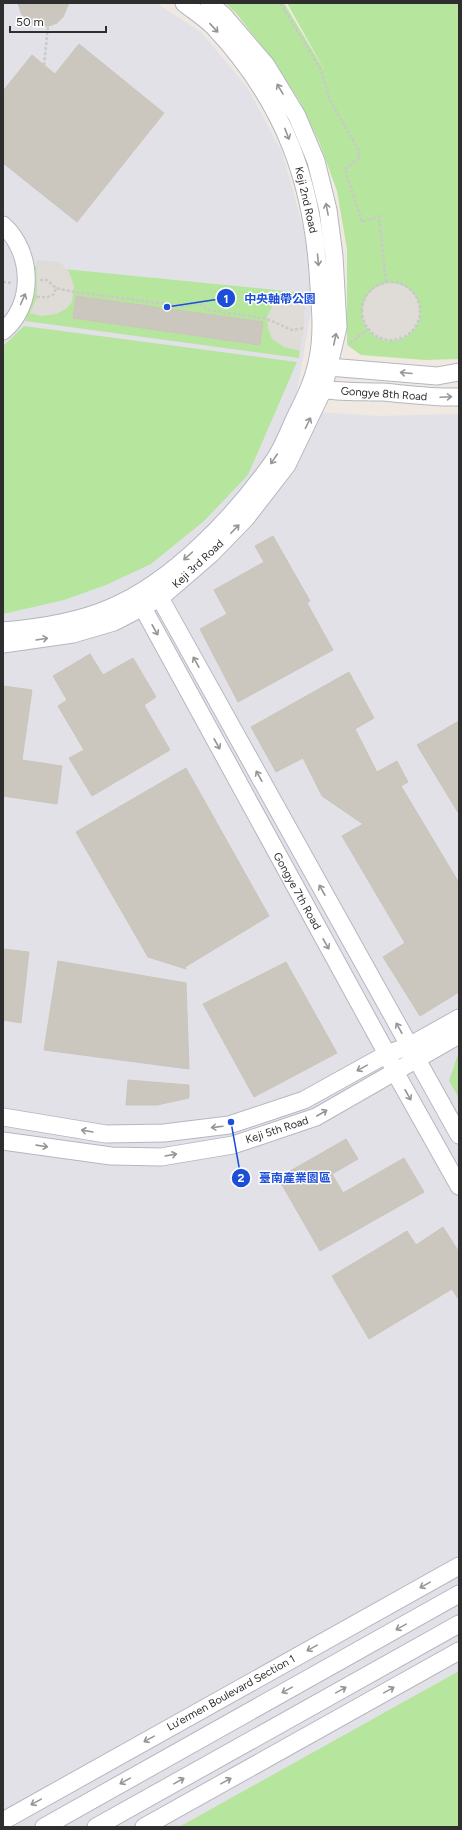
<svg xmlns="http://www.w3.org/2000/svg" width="462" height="1830" font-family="Figtree,'Noto Sans TC',sans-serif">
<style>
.industrial{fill:#e3e1e8}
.green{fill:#b6e59e}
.plaza{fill:#dfdcd8}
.building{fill:#cbc7bf;stroke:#cbc5ba}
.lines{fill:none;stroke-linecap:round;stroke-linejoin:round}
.minor-casing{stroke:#b4b7c1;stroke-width:19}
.path{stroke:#c9c9c9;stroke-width:2.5;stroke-dasharray:3 2;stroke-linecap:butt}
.minor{stroke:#fff;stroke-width:17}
.oneway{stroke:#969696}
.labels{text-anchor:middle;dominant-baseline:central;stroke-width:3;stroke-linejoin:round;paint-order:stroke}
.street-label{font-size:11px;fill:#2e2e2e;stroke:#fff}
.leader{fill:none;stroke:#1d4ed8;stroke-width:1.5}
.callout-dot{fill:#1d4ed8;stroke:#fff;stroke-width:1.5}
.mark-label{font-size:12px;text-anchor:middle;font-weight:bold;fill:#fff}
.callout-label{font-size:12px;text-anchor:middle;font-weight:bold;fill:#1d4ed8;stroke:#fff;stroke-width:3;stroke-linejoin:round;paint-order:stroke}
</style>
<rect width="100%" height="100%" fill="#efe9e1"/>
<path class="industrial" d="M 3,3 L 156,3 L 201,32 L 247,87 L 282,152 L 305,235 L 312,304 L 297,393 L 318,412 L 378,416 L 459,414 L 459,1827 L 3,1827 Z"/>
<path class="green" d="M 225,3 L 284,3 L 326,73 L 287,3 L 459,3 L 459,359 L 425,360 L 361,355 L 347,345 L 347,249 L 337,191 L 320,144 L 299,100 L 268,54 L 236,13 Z
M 34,266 L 306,293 L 299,358 L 25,321 L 35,293 Z
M 24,326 L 297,362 L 248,475 L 204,521 L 151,564 L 106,585 L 64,600 L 3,614 L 3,346 Z
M 458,1054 L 459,1054 L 459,1098 L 449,1081 Z
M 459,1671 L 459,1827 L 179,1827 Z"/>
<path class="plaza" d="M 36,260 L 55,261 L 63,265 L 69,272 L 74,286 L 72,302 L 66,309 L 56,314 L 42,316 L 30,313 L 37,297 Z
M362 312a29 29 0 1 1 58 0a29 29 0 1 1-58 0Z
M 305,291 L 304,328 L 300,351 L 284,347 L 272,339 L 268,328 L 267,317 L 272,307 L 282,297 Z"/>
<path class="building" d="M 18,3 L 69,3 L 63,17 L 57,23 L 49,26 L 41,26 L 33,24 L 26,20 L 21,13 Z
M 79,44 L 164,113 L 77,222 L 3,163 L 3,91 L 32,55 L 55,74 Z
M 76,296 L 263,322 L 260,345 L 73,318 Z
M 273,536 L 310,601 L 307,603 L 333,650 L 238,702 L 200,629 L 227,614 L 214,590 L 264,562 L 255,546 Z
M 90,654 L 103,675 L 133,658 L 156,697 L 144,705 L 170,750 L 92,796 L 69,758 L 84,750 L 58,706 L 67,700 L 53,676 Z
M 349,672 L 374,718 L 355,729 L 377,772 L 397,761 L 408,782 L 401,786 L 459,883 L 459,992 L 420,1016 L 383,957 L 405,943 L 342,836 L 363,824 L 322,796 L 303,758 L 276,772 L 251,727 Z
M 3,686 L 32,690 L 22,760 L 62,766 L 57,804 L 3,796 Z
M 459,721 L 459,814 L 417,745 Z
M 186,768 L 269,916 L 185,967 L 186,969 L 148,957 L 76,832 Z
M 3,949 L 29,952 L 21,1023 L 3,1020 Z
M 58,961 L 186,983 L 189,1069 L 44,1050 Z
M 286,962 L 337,1053 L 254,1097 L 203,1004 Z
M 128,1080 L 189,1085 L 189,1098 L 157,1105 L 126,1105 Z
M 346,1139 L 358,1159 L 332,1174 L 343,1193 L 404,1158 L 424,1192 L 320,1251 L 278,1178 Z
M 443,1227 L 459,1252 L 459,1300 L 452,1289 L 369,1339 L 332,1276 L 407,1231 L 416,1245 Z"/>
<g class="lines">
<g class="minor-casing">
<path id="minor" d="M 3,225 C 33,252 35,305 3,331
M 319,363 L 329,367 L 437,376 L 459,372
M 312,387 C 335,393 359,391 382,392 C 408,394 433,398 459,397
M 157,587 L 160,598 L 459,1135
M 137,597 L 387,1054 L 395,1072 L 459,1186
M 3,631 C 38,628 78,622 110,608 C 173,582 236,515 275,459 C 283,447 289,431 295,418 C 304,400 313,382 317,363 C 323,338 321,312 319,287 C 314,184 285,103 214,27 C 205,18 194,11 184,3
M 3,644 L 73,634 L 114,622 L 160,598 L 211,554 L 246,518 L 287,465 L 323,390 L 338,327 L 334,256 L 328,210 L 316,161 L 297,116 L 266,65 L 224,16 L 209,3
M 3,1117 L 106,1134 L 164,1133 L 229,1125 L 304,1100 L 387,1054 L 409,1046 L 459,1018
M 3,1141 L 111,1156 L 161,1157 L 233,1145 L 316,1117 L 459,1035
M 3,1821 L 459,1566
M 44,1827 L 459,1594
M 96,1827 L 459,1624
M 144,1827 L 459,1651"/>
</g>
<path class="path" d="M 280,3 L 320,68 L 330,100 L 358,149 L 359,158 L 345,169 L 362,222 L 379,216 L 386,283
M 44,65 L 48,26
M 40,280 L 47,280 L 56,288 L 74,292 L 183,306 L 199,303 L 209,310 L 267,319 L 292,330 L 304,328
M 3,282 L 12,283
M362 311a29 29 0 1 1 58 0a29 29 0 1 1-58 0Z
M 37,297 L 48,297 L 54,294 L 56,288
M 350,343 L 368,329"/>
<use href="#minor" class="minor"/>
</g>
<defs><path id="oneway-shaft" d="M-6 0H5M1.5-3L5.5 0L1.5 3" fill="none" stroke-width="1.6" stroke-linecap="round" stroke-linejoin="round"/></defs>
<g class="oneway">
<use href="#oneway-shaft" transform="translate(214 28) rotate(47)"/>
<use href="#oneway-shaft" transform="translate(280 89) rotate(-121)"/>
<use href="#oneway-shaft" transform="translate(287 134) rotate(69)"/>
<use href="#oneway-shaft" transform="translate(327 209) rotate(-101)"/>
<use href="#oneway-shaft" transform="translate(318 260) rotate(85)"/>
<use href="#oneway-shaft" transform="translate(23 299) rotate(-66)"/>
<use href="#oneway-shaft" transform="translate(335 339) rotate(-78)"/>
<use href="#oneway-shaft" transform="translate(406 373) rotate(-175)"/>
<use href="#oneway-shaft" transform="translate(446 397) rotate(-3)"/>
<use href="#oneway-shaft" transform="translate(308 423) rotate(-64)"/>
<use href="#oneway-shaft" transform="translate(274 459) rotate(124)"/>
<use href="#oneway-shaft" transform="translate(235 529) rotate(-46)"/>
<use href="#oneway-shaft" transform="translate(188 556) rotate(138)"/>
<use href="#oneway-shaft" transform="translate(155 630) rotate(61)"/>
<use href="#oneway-shaft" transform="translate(42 639) rotate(-9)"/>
<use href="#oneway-shaft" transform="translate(196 662) rotate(-119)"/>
<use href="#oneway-shaft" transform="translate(217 744) rotate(61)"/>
<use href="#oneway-shaft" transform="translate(259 776) rotate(-119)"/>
<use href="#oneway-shaft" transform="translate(322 890) rotate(-119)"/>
<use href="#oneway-shaft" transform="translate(326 944) rotate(61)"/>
<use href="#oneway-shaft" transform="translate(399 1028) rotate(-119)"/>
<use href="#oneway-shaft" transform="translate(362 1068) rotate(151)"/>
<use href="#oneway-shaft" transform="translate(408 1095) rotate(61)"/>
<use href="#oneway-shaft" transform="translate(322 1113) rotate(-30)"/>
<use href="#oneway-shaft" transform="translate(217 1127) rotate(173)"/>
<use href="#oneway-shaft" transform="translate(87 1131) rotate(-170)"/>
<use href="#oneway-shaft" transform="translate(42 1146) rotate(8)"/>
<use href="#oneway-shaft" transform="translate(171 1155) rotate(-10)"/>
<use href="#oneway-shaft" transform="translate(425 1585) rotate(151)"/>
<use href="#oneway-shaft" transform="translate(401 1627) rotate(151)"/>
<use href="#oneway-shaft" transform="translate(312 1648) rotate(151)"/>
<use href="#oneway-shaft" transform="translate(287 1690) rotate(151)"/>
<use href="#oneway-shaft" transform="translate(341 1690) rotate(-29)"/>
<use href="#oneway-shaft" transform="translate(389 1690) rotate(-29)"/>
<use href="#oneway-shaft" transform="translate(149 1739) rotate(151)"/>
<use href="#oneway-shaft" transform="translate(125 1781) rotate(151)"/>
<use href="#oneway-shaft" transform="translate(179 1781) rotate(-29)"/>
<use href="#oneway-shaft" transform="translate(226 1781) rotate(-29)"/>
<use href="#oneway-shaft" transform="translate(36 1802) rotate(151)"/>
</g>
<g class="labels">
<g class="street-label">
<text transform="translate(306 200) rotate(77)">Keji 2nd Road</text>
<text transform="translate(384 394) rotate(4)">Gongye 8th Road</text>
<text transform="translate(198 564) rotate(-43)">Keji 3rd Road</text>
<text transform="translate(297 891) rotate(61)">Gongye 7th Road</text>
<text transform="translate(277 1130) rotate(-18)">Keji 5th Road</text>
<text transform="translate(231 1693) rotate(-29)">Lu’ermen Boulevard Section 1</text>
</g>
</g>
<path class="leader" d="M167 307L226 298M231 1122L241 1178"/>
<g class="callout-dot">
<circle cx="167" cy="307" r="4"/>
<circle cx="231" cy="1122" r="4"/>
<circle cx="226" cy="298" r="10"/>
<circle cx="241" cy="1178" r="10"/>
</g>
<g class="mark-label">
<text x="226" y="303">1</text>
<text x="241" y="1182">2</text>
</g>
<g class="callout-label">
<text x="280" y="303">中央軸帶公園</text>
<text x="295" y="1182">臺南產業園區</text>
</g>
<rect width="462" height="1830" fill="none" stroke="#2e2e2e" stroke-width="8"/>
<path d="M10 26v6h96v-6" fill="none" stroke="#2e2e2e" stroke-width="2"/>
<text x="16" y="26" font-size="12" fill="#2e2e2e" stroke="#ffffff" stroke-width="3" paint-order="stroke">50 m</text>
</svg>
